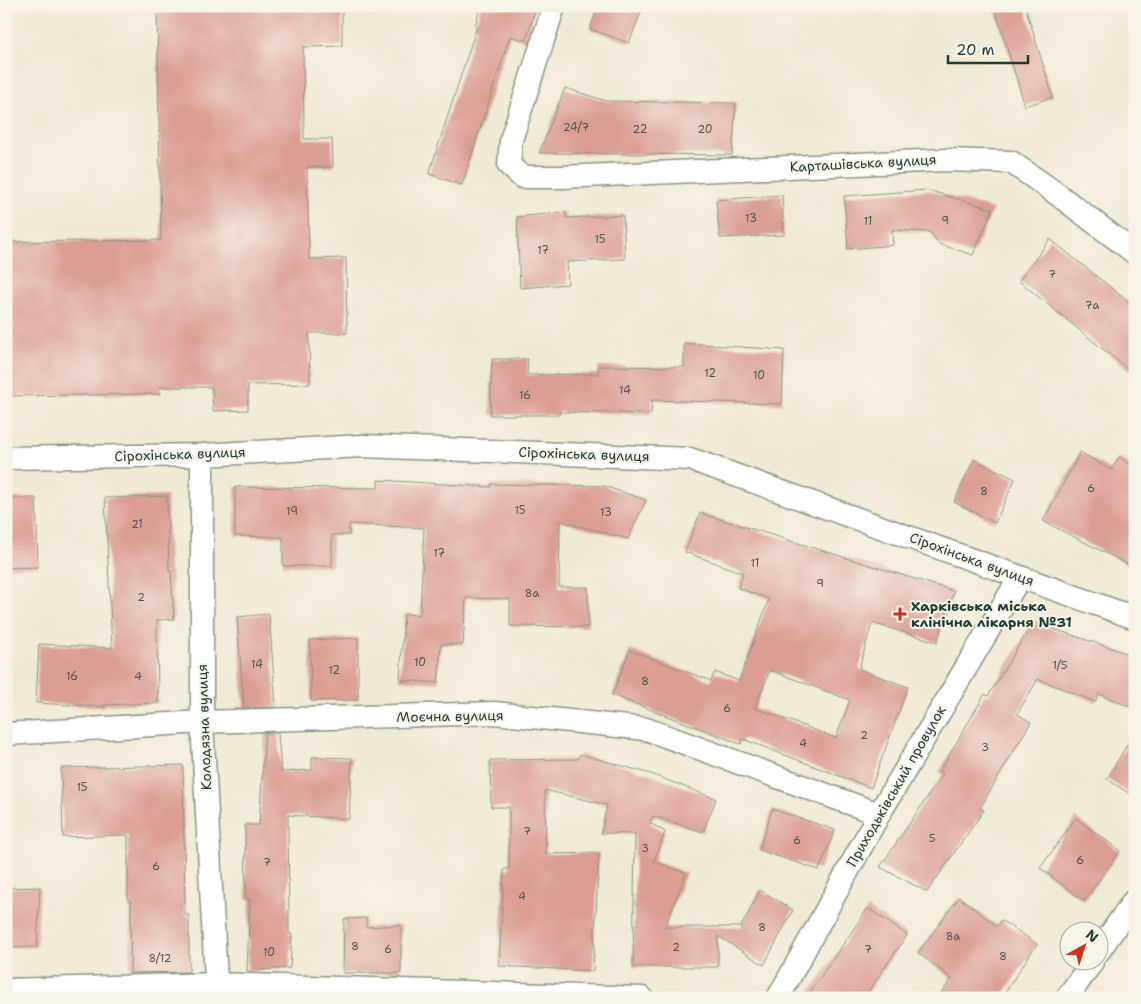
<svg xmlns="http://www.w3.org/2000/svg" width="1141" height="1004" font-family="'Shantell Sans',sans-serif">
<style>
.building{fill:#db9e93;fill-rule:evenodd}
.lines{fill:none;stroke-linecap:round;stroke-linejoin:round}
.minor-casing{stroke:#879484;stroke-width:25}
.minor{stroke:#fff;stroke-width:22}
.poi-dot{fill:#c8321e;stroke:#f7f3e8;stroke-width:2}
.labels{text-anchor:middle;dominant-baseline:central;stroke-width:4;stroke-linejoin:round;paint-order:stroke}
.number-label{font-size:11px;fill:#4e554c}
.street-label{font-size:14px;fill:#1f3d34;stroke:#f7f3e8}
.poi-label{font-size:14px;font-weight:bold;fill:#1f3d34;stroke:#f7f3e8;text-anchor:start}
</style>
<rect width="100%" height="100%" fill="#f7f3e8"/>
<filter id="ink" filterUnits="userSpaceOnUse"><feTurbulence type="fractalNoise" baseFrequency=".02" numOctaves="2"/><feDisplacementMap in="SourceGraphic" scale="10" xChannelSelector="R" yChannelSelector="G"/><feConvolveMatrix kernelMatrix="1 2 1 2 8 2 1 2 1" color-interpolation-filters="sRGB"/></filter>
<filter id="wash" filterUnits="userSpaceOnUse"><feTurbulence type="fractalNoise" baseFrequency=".0096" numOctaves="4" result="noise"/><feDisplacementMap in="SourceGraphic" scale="20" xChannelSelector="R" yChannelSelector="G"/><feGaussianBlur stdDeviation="1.12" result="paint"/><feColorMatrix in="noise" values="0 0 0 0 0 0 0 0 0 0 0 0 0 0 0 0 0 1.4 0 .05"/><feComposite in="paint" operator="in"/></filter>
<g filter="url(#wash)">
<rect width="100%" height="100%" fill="#efead3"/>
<g id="blocks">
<path class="building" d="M 157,6 L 342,6 L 342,46 L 303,47 L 304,139 L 332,139 L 333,167 L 307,167 L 309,259 L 346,258 L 347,333 L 309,333 L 310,384 L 248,385 L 248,410 L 213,411 L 212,387 L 160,387 L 160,394 L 6,396 L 6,242 L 161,240 Z
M 481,6 L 536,6 L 526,41 L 510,36 L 462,185 L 429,174 L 477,26 L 475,26 Z
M 598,6 L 643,6 L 629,43 L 590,29 Z
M 994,6 L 1025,6 L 1053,97 L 1025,106 Z
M 565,88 L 606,101 L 736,103 L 732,155 L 539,153 Z
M 927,190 L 993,209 L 973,255 L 939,244 L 930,232 L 892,230 L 893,245 L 848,249 L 844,196 Z
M 782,195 L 784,235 L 720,238 L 716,200 Z
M 566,212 L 566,218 L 623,215 L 625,259 L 567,262 L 568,284 L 520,288 L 517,217 Z
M 1050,239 L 1135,307 L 1135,375 L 1019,281 Z
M 684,343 L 784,350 L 782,404 L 652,400 L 651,414 L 559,412 L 559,415 L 490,415 L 492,359 L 528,359 L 527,375 L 598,374 L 598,366 L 684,367 Z
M 1080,452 L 1111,470 L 1119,457 L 1135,467 L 1135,568 L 1043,521 Z
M 974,459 L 1015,479 L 995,523 L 954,502 Z
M 378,480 L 491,487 L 491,484 L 604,486 L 646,500 L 628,539 L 560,521 L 559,587 L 588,587 L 588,627 L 510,626 L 510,599 L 466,598 L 463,645 L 441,644 L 438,683 L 400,680 L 404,614 L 420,615 L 424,528 L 349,524 L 349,535 L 332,535 L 332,566 L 283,566 L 283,537 L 235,536 L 235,487 L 378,488 Z
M 167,496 L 169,571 L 171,571 L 174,619 L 157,620 L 158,703 L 104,705 L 104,707 L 36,703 L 39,644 L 112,648 L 105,498 Z
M 6,498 L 36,498 L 38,567 L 6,568 Z
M 700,513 L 954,591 L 937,642 L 872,623 L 859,669 L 908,687 L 871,788 L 743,739 L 741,744 L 612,695 L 630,650 L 711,681 L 715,672 L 739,681 L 769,599 L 738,588 L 743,573 L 685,552 ZM 770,670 L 850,700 L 836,738 L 755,708 Z
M 269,614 L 276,707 L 244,708 L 237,617 Z
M 1033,622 L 1135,656 L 1135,709 L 1099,694 L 1095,702 L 1038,679 L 1017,714 L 1031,722 L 980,808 L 984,810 L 927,892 L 880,867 L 943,774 L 939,772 L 985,694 L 988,696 Z
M 358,638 L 358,700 L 311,701 L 310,640 Z
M 1135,731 L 1135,797 L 1107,779 Z
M 265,733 L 278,733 L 281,772 L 312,770 L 312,757 L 352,758 L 349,819 L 288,815 L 289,934 L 292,934 L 290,968 L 247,971 L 250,899 L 246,899 L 245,825 L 259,825 Z
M 580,754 L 651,774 L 716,799 L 703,832 L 653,816 L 650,823 L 665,832 L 654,861 L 686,873 L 665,927 L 741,927 L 760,890 L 793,910 L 764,965 L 718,936 L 718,967 L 633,967 L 635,834 L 601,833 L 607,805 L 545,790 L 546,854 L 599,853 L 593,971 L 499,966 L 504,869 L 509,869 L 509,807 L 491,807 L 490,760 L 578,759 Z
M 183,765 L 185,915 L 189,915 L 189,972 L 130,973 L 131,901 L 128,901 L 128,835 L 63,837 L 61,768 Z
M 772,809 L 835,830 L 819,870 L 759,850 Z
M 1076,818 L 1120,851 L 1084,901 L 1040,868 Z
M 40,887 L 37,947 L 6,948 L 6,888 Z
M 959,897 L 997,926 L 1001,920 L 1037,944 L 1001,998 L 937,998 L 952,979 L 918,953 Z
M 868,908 L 907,935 L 864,998 L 806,998 Z
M 366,918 L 366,927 L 401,925 L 401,973 L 343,973 L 344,919 Z"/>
</g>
</g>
<g filter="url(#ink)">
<use href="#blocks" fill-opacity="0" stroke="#879484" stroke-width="1"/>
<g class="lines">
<g class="minor-casing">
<path id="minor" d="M 554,6 L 511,140 L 509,165 L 522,177 L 562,177 L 946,160 L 1011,162 L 1053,191 L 1135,253
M 202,455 L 202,722 L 217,998
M 6,458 L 202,455 L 362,446 L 690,459 L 1135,618
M 6,734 L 202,722 L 494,713 L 646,729 L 879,814
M 1098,952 L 1135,899
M 6,990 L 216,984 L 642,998
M 778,998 L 879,814 L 1020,577
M 1067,998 L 1092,962"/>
</g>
<use href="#minor" class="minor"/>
</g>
</g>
<path class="poi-dot" d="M897.5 606.5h5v5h5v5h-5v5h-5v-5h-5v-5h5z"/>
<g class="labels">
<g class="number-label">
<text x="576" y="127">24/7</text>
<text x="640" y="129">22</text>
<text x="705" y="129">20</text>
<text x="751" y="218">13</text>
<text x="945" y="220">9</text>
<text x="868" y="221">11</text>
<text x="600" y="239">15</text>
<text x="543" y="250">17</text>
<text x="1052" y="274">7</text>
<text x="1092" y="305">7а</text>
<text x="710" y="373">12</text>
<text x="759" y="375">10</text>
<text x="625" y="390">14</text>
<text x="525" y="395">16</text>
<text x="1091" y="488">6</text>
<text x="984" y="491">8</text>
<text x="520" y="510">15</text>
<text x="292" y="511">19</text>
<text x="606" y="512">13</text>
<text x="137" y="524">21</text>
<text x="439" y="553">17</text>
<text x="755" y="563">11</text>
<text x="820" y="583">9</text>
<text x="532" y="593">8а</text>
<text x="141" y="597">2</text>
<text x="420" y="662">10</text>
<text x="257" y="664">14</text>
<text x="1060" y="665">1/5</text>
<text x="334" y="670">12</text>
<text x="72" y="676">16</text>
<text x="138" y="676">4</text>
<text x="645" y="681">8</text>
<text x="727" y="708">6</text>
<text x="864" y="735">2</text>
<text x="803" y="743">4</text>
<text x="985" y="747">3</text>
<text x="82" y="787">15</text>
<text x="527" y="831">7</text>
<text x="932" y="838">5</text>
<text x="797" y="840">6</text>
<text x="645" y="848">3</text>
<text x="1080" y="860">6</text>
<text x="267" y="862">7</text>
<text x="156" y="866">6</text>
<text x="522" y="896">4</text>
<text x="762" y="927">8</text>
<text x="953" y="936">8а</text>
<text x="355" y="946">8</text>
<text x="676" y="947">2</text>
<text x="388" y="949">6</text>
<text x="868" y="949">7</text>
<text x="269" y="952">10</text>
<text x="1003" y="956">8</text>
<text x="160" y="958">8/12</text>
</g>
<g class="street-label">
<text transform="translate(863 163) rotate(-3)">Карташівська вулиця</text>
<text transform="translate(180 454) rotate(-2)">Сірохінська вулиця</text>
<text transform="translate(584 454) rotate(2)">Сірохінська вулиця</text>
<text transform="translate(972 559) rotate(20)">Сірохінська вулиця</text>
<text transform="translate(450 716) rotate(-1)">Моєчна вулиця</text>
<text transform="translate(204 727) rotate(-92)">Колодязна вулиця</text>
<text transform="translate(896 786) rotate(-60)">Приходьківський провулок</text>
</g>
<g class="poi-label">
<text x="911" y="606">Харківська міська<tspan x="911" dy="16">клінічна лікарня №31</tspan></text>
</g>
</g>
<rect width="1141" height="1004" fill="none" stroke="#f7f3e8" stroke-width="25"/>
<g transform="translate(1084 946) rotate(39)"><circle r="24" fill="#f7f3e8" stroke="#a1aaa0"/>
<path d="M0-4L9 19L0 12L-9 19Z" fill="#c8321e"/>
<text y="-8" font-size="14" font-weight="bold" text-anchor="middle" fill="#1f3d34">N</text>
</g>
<path d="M948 55v8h80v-8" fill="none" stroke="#1f3d34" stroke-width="2.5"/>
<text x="956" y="55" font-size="15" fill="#1f3d34" stroke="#f7f3e8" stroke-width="4" paint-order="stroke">20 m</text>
</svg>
